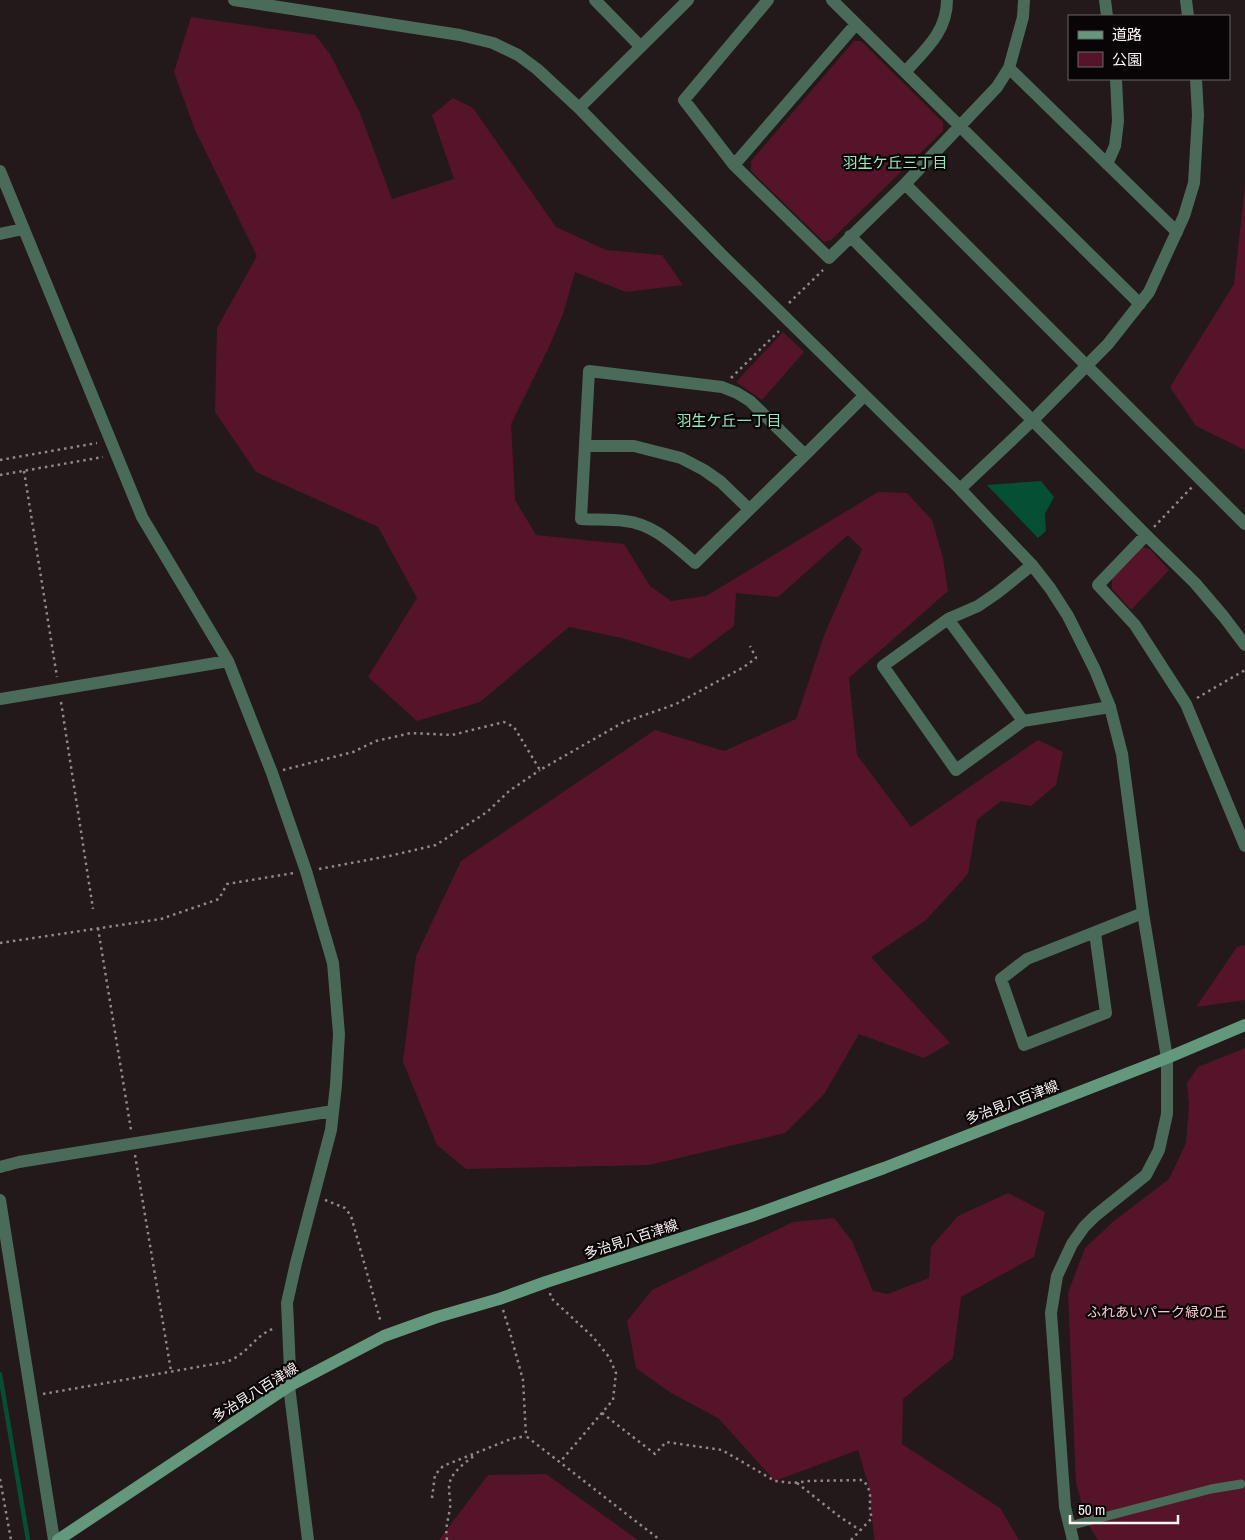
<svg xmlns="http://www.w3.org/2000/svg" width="1245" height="1540" font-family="'Archivo Narrow','Noto Sans JP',sans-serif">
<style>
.green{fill:#56142a}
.water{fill:#054f34}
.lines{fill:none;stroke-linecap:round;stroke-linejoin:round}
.stream{stroke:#054f34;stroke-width:4.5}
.path{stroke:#918889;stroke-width:2.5;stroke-dasharray:2.5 4;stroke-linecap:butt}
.service{stroke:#4a6a5a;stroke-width:9}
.minor{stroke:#4a6a5a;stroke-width:12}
.tertiary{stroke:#4a6a5a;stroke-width:12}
.secondary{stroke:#63987d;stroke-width:12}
.labels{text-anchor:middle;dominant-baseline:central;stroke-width:4.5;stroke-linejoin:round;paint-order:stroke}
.street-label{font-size:14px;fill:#fbf3f4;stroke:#090506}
.park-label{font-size:14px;fill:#f6c9d2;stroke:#090506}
.neighbourhood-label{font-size:15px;fill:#95e7be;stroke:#090506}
</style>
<rect width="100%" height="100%" fill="#23181a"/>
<path class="green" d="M 191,17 L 315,35 L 330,54 L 360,113 L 392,199 L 454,179 L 432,115 L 453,98 L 473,108 L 556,227 L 606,250 L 662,255 L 683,285 L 626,292 L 575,272 L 563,314 L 549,347 L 511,424 L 515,500 L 536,535 L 624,544 L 650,586 L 671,601 L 706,596 L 878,492 L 907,493 L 932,520 L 943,558 L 948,591 L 849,678 L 857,755 L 911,827 L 1038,740 L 1063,752 L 1056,785 L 1031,806 L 1001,801 L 977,820 L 968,874 L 926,920 L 871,957 L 950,1043 L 924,1058 L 859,1034 L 824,1094 L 785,1133 L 649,1165 L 466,1169 L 437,1145 L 403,1062 L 416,956 L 461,861 L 655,730 L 724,751 L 796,719 L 825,633 L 862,549 L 848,535 L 778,597 L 736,593 L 734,626 L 690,659 L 622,638 L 569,627 L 480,702 L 417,721 L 368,677 L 417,598 L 378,527 L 256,472 L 215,412 L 217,328 L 257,256 L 195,130 L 174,72 Z
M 854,41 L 861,41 L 943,122 L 943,131 L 831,240 L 824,242 L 751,171 L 751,161 Z
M 1245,185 L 1245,450 L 1196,426 L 1170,387 L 1234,284 Z
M 783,332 L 804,352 L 762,400 L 736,382 Z
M 1142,547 L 1150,549 L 1169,570 L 1131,610 L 1112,589 L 1112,578 Z
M 1245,945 L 1245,1000 L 1196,1007 L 1237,947 Z
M 1245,1048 L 1245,1540 L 1098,1540 L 1087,1523 L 1076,1483 L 1068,1293 L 1085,1248 L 1114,1221 L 1169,1179 L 1186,1143 L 1189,1105 L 1187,1083 L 1198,1067 Z
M 1008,1193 L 1045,1212 L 1034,1257 L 961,1297 L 953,1358 L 903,1399 L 902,1444 L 1000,1508 L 1019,1540 L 875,1540 L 874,1538 L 869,1487 L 858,1450 L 775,1481 L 718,1418 L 671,1393 L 636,1368 L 627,1321 L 652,1290 L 793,1222 L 834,1218 L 852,1241 L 873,1291 L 888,1294 L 929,1278 L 931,1247 L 958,1216 Z
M 546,1474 L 638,1540 L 439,1540 L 488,1475 Z"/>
<path class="water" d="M 1041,481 L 1054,497 L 1045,514 L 1046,531 L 1038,538 L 987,485 Z"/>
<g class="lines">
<path class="stream" d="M 0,1374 L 28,1540"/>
<path class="path" d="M 789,303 L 823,270
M 731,378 L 779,331
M 0,460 L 97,443
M 24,471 L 57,677
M 0,475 L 103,457
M 1154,527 L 1192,487
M 1197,698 L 1245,670
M 61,702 L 93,909
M 283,770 L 353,752 L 376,741 L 411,733 L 452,735 L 504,722 L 514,727 L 540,770 L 622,723 L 676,704 L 744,667 L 756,658 L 750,646
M 319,869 L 389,856 L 436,845 L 487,812 L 509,791 L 540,770
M 98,928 L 131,1130
M 0,943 L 161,919 L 219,899 L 227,884 L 294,873
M 135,1155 L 171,1371
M 325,1200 L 345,1208 L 351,1216 L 381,1323
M 550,1293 L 551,1298 L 593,1337 L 609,1357 L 616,1373 L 613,1400 L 560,1462
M 503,1310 L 509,1329 L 523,1380 L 526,1436 L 660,1540
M 43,1394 L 226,1362 C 249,1354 254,1335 275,1328
M 602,1413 L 655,1454 L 666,1442 L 722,1450 L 775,1481 L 792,1483 L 809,1481 L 863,1480 C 876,1496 866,1502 872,1518 L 851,1540
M 0,1479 L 11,1540
M 797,1483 L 840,1517 L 860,1530
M 432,1498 L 435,1475 L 443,1466 L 511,1439 L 526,1436
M 447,1540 C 445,1527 448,1521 450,1508 C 451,1502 449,1495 449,1488 C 449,1473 464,1464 475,1455"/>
<path class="service" d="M 1069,1526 L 1211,1489 L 1241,1484"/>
<path class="minor" d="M 595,0 L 640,46
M 768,0 L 684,100 L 734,165 L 829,258 L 905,184 L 997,87 L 1009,68 L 1023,17 L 1024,0
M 832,0 L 1140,304
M 1105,0 L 1107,16
M 1009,68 L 1177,232
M 905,72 C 925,50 947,32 947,0
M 1107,164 L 1115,146 L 1118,121 L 1116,79
M 734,165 L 856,24
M 0,171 L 142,517 L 228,661 L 272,773 L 306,871 L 333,963 L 339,1034 L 336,1085 L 331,1130 L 296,1263 L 287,1303 L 290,1370 L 289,1386 L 308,1540
M 905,184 L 1245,524
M 0,234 L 23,229
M 850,236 L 1146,535 L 1195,583 L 1224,617 L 1245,645
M 589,371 L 722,387 L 737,393 L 750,401 L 805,455 L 695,563 C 674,545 654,524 625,521 C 610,519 596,520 581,519 Z
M 586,446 L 634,446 L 681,458 L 704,470 L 721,482 L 749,509
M 805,455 L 864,396
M 1146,535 L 1098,585 L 1135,625 L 1186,704 L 1245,846
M 1032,565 L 997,593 L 978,606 L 948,619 L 883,666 L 956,770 L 1023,721 L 1110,707
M 948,619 L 1023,721
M 0,699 L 228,661
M 1095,933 L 1106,1013 L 1024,1045 L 1001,979 L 1027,959 L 1143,913
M 0,1167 L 19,1162 L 333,1111
M 0,1200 L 54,1540"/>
<path class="tertiary" d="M 234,0 L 460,35 L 493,43 L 518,55 L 537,69 L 579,108 L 721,254 L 960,489 L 1032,565 L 1050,588 L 1068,616 L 1095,670 L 1110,707 L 1122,754 L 1143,913 L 1167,1058 L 1167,1114 L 1159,1150 L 1146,1175 L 1095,1216 L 1084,1227 L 1072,1244 L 1057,1276 L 1051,1313 L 1065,1507 L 1073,1540
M 1186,0 L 1188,16
M 579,108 L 688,0
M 960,489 L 1033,420 L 1108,344 L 1149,292 L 1184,216 L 1194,183 L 1198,115 L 1196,79"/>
<path class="secondary" d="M 58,1540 L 289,1386 L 384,1336 L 437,1317 L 499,1299 L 546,1282 L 751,1216 L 884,1168 L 1167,1058 L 1245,1025"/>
</g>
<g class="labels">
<g class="street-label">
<text transform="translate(1012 1102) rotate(-21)">多治見八百津線</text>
<text transform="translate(631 1239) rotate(-18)">多治見八百津線</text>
<text transform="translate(255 1392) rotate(-32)">多治見八百津線</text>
</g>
<g class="park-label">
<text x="1157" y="1312">ふれあいパーク緑の丘</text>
</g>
<g class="neighbourhood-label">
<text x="895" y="162">羽生ケ丘三丁目</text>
<text x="729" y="420">羽生ケ丘一丁目</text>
</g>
</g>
<rect x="1068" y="15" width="162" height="65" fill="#090506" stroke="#6a6465"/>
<rect x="1078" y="31" width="25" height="8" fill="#63987d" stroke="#6a6465"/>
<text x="1112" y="40" font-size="15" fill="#fbf3f4">道路</text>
<rect x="1078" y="52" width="25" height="15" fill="#56142a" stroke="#6a6465"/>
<text x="1112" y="65" font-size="15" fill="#fbf3f4">公園</text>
<path d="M1070 1515v8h108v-8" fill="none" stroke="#fbf3f4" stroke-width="2.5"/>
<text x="1078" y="1515" font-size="15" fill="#fbf3f4" stroke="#090506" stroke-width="4" paint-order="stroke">50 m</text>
</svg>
